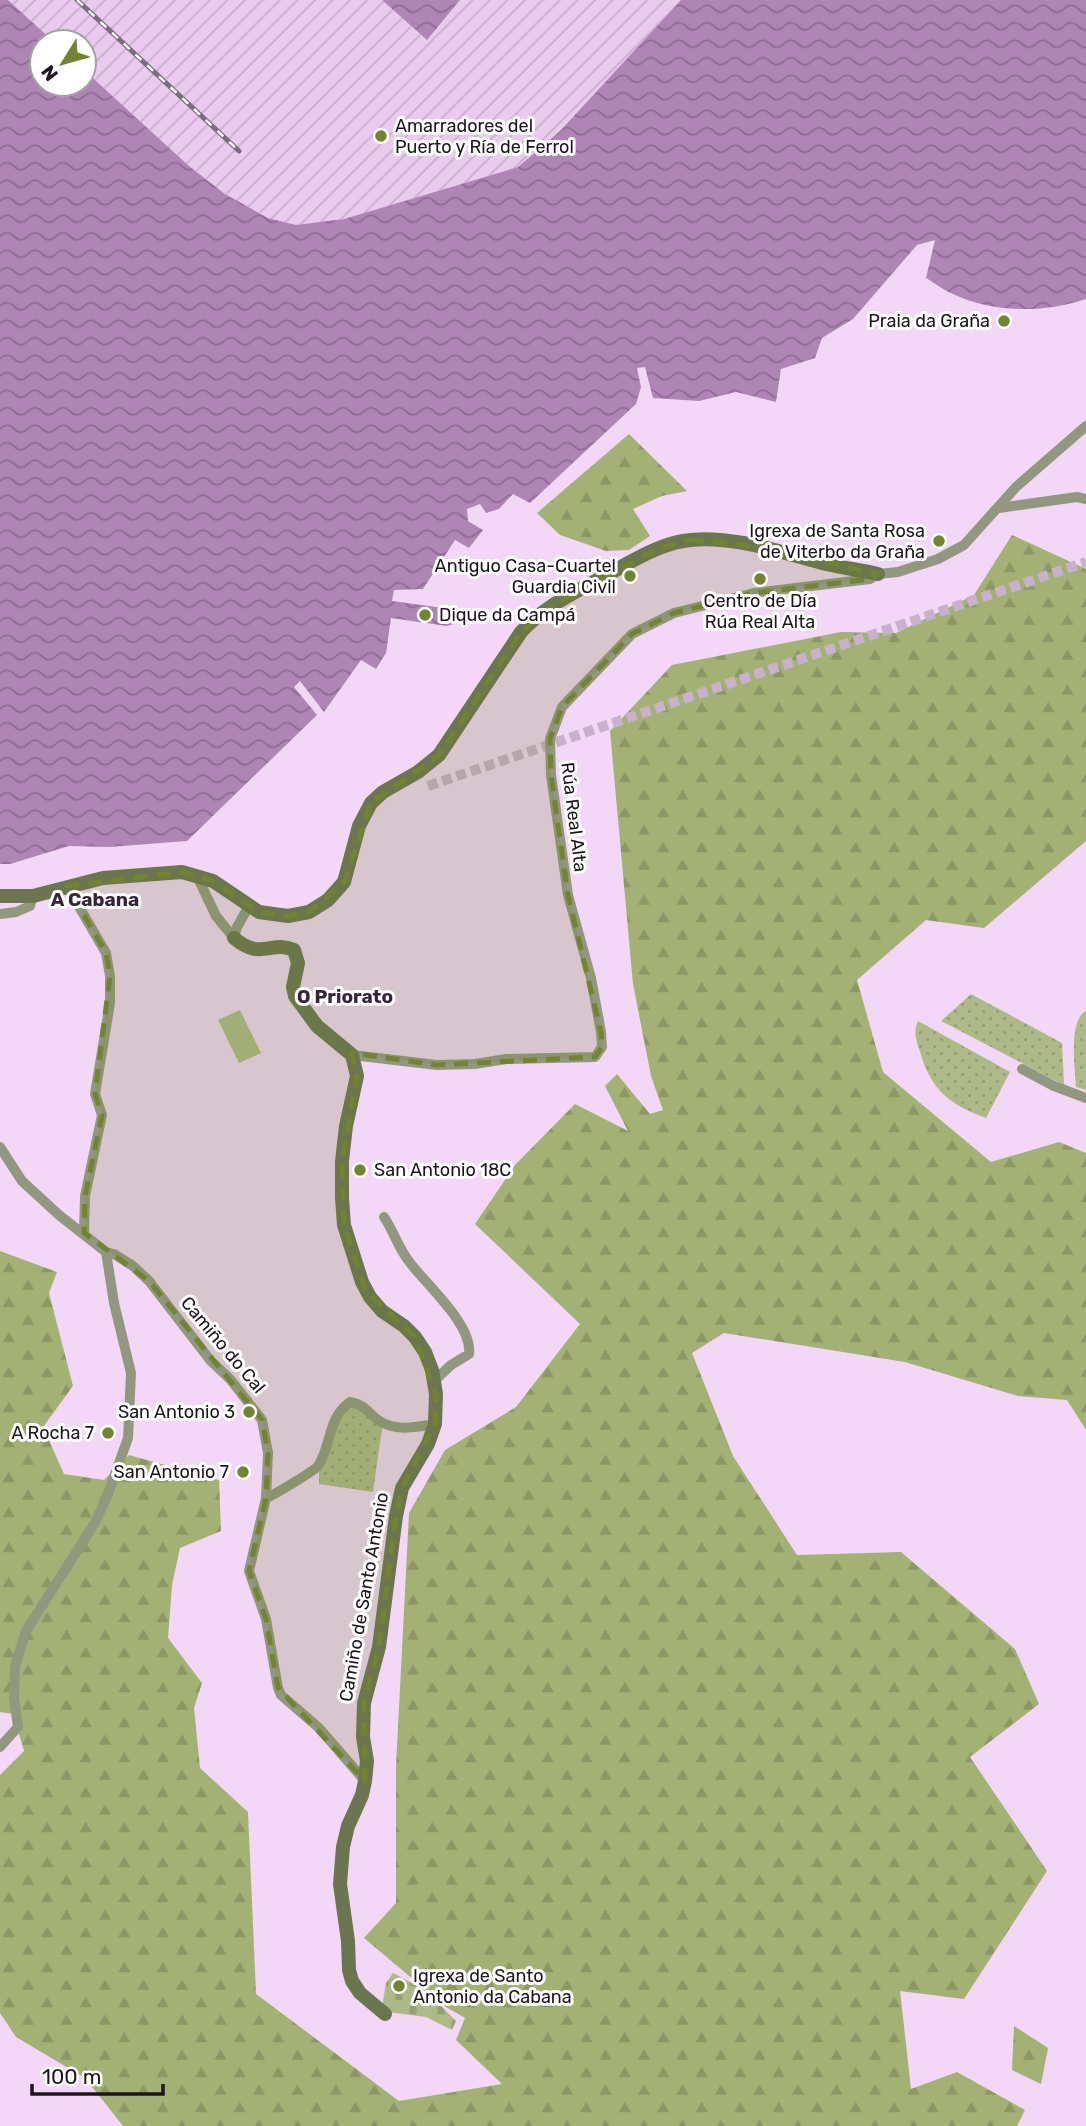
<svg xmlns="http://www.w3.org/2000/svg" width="1086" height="2126" font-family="Rubik,sans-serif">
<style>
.industrial{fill:url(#industrial-furrows)}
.grass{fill:url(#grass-dots)}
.forest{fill:url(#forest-firs)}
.cemetery{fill:url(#cemetery-stones)}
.garden{fill:#adba87}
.water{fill:url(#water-waves)}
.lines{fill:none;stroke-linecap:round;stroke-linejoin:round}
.street-tunnel{stroke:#c7b1cb;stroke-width:10;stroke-dasharray:10 5;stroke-linecap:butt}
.street{stroke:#92987f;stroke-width:10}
.secondary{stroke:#6b754f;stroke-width:14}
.rail-casing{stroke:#7c6c7f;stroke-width:5}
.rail{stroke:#fff;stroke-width:2.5;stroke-dasharray:8;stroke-linecap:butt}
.marked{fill:#728332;fill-opacity:0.2;stroke:#728332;stroke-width:5;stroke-dasharray:14 9;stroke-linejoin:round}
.poi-dot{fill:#728332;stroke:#fff;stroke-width:2.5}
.labels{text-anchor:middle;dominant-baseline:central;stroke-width:6;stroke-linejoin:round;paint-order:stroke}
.poi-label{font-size:18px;fill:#1d141e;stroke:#fff;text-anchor:end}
.street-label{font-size:18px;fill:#1d141e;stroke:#fff}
.neighbourhood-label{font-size:19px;font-weight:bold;fill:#37233a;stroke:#fff}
</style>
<defs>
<pattern id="industrial-furrows" width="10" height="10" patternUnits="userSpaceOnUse" patternTransform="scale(1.75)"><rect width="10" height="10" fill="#eacbef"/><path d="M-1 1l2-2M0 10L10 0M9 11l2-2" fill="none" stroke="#c8adcc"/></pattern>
<pattern id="grass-dots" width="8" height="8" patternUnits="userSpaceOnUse" patternTransform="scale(1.75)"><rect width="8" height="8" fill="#adba87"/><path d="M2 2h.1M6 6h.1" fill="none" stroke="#949f74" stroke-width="1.8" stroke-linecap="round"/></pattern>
<pattern id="forest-firs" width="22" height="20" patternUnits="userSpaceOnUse" patternTransform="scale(1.75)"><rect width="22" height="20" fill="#a3b175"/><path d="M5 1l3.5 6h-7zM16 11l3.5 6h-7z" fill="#8c9765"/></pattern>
<pattern id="cemetery-stones" width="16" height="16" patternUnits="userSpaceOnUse" patternTransform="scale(1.75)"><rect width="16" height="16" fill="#adba87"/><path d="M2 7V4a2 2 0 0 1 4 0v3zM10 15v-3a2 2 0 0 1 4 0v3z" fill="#949f74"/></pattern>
<pattern id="water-waves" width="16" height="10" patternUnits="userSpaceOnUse" patternTransform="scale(1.75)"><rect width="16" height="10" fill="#af85b5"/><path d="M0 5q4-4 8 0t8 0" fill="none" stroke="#8e6c93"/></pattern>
</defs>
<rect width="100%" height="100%" fill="#f2d8f6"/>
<path class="industrial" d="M 8,0 L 382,0 L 427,40 L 460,0 L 681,0 L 560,131 L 518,167 L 344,219 L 296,225 L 268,218 L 225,194 L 189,166 L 84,70 L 84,42 L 54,42 Z"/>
<path class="grass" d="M 971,994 L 1062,1043 L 1064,1085 L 941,1021 Z
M 1086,1011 L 1086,1090 L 1076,1087 C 1075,1068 1068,1021 1086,1011 Z
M 918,1021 L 1010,1072 L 986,1118 C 950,1105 931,1090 920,1052 C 916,1040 913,1032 918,1021 Z
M 358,1406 L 382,1428 L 373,1492 L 319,1484 L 319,1467 L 338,1418 L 349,1407 Z"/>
<path class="forest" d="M 629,434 L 687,491 L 662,496 L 633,509 L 650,536 L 629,550 L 606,551 L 560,535 L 537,513 Z
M 1012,535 L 1086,569 L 1086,841 L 984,928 L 926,920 L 857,980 L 883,1072 L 991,1162 L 1059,1142 L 1086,1153 L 1086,1430 L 1067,1400 L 1018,1396 L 905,1362 L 724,1333 L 692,1353 L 733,1456 L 797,1555 L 901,1552 L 1015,1649 L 1039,1704 L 970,1757 L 1047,1871 L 964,1999 L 900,1991 L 911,2089 L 957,2072 L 1025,2110 L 1017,2126 L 123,2126 L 85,2078 L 16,2037 L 0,2013 L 0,1775 L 24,1751 L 13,1714 L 0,1712 L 0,1251 L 57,1272 L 49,1293 L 73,1386 L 43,1427 L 64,1474 L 104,1480 L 129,1455 L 219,1480 L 221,1531 L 180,1548 L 172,1585 L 168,1638 L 202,1683 L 194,1708 L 200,1768 L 248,1812 L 256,1994 L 399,2101 L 502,2084 L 456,2040 L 465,2018 L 446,2007 L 364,1938 L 396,1903 L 396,1766 L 409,1513 L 445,1450 L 516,1407 L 580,1324 L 475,1224 L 515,1165 L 575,1104 L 628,1131 L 605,1086 L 617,1074 L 650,1114 L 663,1110 L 651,1076 L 633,984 L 610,731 L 672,665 L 841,632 L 896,633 L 974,595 Z
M 1014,2026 L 1048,2048 L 1041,2084 L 1012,2070 Z"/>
<path class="cemetery" d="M 393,1973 L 425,1990 L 456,2021 L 452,2030 L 426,2017 L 387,2012 L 382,2007 L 386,1983 Z"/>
<path class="garden" d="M 240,1010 L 261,1053 L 239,1063 L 218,1020 Z"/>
<path class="water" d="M 0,0 L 8,0 L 54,42 L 42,42 L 42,84 L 84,84 L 84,70 L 189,166 L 225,194 L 268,218 L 296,225 L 344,219 L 518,167 L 560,131 L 681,0 L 1086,0 L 1086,299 C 1046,313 994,313 955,295 C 945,291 936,284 926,278 L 935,240 L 917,245 L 853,319 L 822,338 L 815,358 L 781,369 L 776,402 L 736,392 L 699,401 L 653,398 L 645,367 L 637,368 L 641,387 L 636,404 L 530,503 L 513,494 L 499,509 L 486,513 L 480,504 L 467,509 L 468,521 L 483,530 L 469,548 L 455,540 L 423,589 L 394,590 L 392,601 L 451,609 L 458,613 L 459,620 L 454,624 L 447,626 L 391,618 L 386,653 L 376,669 L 361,660 L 324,712 L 300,681 L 294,687 L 317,715 L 187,841 L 109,847 L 69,846 L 10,864 L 0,864 Z
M 382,0 L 460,0 L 427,40 Z"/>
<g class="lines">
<path class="street-tunnel" d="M 428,786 L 1086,562"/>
<path class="street" d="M 999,508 L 1077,497 L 1086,499
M 197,876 L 216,916 L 234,938
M 67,886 L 106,953 L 110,976 L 110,1003 L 95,1094 L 102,1115 L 85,1196 L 84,1233
M 0,914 L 16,912 L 30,906 L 33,896
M 234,938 L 237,927 L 249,906
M 352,1055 L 437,1065 L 475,1064 L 506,1059 L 595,1057 L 602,1047 L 601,1032 L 591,978 L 568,895 L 551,775 L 550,739 L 562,707 L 632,634 L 674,613 L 754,593 L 870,579 L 878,574 L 898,572 L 938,559 L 964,545 L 1016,487 L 1086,426
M 1022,1069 L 1054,1086 L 1086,1098
M 0,1147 L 22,1181 L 59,1215 L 106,1252 L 114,1303 L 131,1373 L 128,1438 L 108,1494 L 96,1521 L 26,1631 L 15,1666 L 14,1698 L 18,1727 L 0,1747
M 384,1217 C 393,1230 398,1247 408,1260 C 424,1283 473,1324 469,1354 L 451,1365 L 434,1381
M 106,1252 L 114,1254 L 133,1266 L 149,1281 L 210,1360 L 230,1379 L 262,1420 L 268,1453 L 266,1498 L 249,1571 L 266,1619 L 278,1688 L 281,1695 L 319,1728 L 365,1781
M 266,1498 C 274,1495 314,1471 318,1466 C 332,1445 327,1418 350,1402 C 365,1404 367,1412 378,1420 C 394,1432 418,1427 435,1424"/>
<path class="secondary" d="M 0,896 L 33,896 L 103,878 L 182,872 L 213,881 L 259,912 L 288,916 L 309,912 L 328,900 L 344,882 L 359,826 L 371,803 L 383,792 L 418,772 L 439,755 L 521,632 C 542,608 572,594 601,578 C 626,565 654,546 683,541 C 727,533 784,553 826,564 C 843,568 861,570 878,574
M 234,938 C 261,961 271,940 294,950 L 298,963 L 293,987 L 295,996 L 317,1026 L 352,1055 L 357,1076 L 346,1126 L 342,1161 L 342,1198 L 344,1225 L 362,1282 L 370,1297 L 382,1311 L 404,1326 L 415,1337 L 425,1352 L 432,1370 L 436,1394 L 435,1424 L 428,1444 L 402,1488 L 396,1516 L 379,1647 L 364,1703 L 363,1737 L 367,1761 L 365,1781 L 362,1795 L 348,1826 L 343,1847 L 340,1884 L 348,1941 L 349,1970 L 352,1981 L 360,1993 L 385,2014"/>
<g class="rail-casing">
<path id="rail" d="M 77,0 L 239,151"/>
</g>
<use href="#rail" class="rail"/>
</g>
<path class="marked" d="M 690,540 L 772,548 L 878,574 L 870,579 L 754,593 L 674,613 L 632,634 L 562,707 L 550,739 L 551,775 L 568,895 L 601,1032 L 602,1047 L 595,1057 L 437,1065 L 352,1053 L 357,1076 L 342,1161 L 344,1225 L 366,1291 L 415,1337 L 436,1394 L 435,1424 L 402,1488 L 396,1516 L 379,1647 L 364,1703 L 365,1781 L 278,1688 L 266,1619 L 249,1571 L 266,1498 L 268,1453 L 262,1420 L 149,1281 L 84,1233 L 85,1196 L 102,1115 L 95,1094 L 110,976 L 106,953 L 67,886 L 182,872 L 213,881 L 259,912 L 288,916 L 309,912 L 344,882 L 371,803 L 439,755 L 521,632 L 558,603 L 657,549 Z"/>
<g class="poi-dot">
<circle cx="381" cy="136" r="7"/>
<circle cx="1004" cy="321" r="7"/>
<circle cx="939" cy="541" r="7"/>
<circle cx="630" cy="576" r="7"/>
<circle cx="760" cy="579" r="7"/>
<circle cx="425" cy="615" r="7"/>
<circle cx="360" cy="1170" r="7"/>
<circle cx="249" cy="1412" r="7"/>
<circle cx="108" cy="1433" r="7"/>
<circle cx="243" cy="1472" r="7"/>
<circle cx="399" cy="1986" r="7"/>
</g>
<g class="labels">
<g class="poi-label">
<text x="395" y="126" text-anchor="start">Amarradores del<tspan x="395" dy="21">Puerto y Ría de Ferrol</tspan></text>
<text x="990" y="321">Praia da Graña</text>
<text x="925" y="531">Igrexa de Santa Rosa<tspan x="925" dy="21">de Viterbo da Graña</tspan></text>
<text x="616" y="566">Antiguo Casa-Cuartel<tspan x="616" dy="21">Guardia Civil</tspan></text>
<text x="760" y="601" text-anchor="middle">Centro de Día<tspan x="760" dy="21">Rúa Real Alta</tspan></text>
<text x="439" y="615" text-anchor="start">Dique da Campá</text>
<text x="374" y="1170" text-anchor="start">San Antonio 18C</text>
<text x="235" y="1412">San Antonio 3</text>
<text x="94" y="1433">A Rocha 7</text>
<text x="229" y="1472">San Antonio 7</text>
<text x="413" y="1976" text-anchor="start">Igrexa de Santo<tspan x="413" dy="21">Antonio da Cabana</tspan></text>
</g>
<g class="street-label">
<text transform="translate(574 817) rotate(83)">Rúa Real Alta</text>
<text transform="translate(223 1345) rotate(50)">Camiño do Cal</text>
<text transform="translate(364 1597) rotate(-80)">Camiño de Santo Antonio</text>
</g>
<g class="neighbourhood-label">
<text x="95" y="899">A Cabana</text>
<text x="345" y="996">O Priorato</text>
</g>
</g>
<g transform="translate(63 63) rotate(233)"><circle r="33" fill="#ffffff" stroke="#a5a1a5" stroke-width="2"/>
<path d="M0-5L12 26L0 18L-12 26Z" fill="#728332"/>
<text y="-10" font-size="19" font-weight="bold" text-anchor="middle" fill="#1d141e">N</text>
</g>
<path d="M32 2084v10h131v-10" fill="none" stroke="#1d141e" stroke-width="3.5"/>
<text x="42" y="2084" font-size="21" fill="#1d141e" stroke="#ffffff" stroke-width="5" paint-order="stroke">100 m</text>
</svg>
